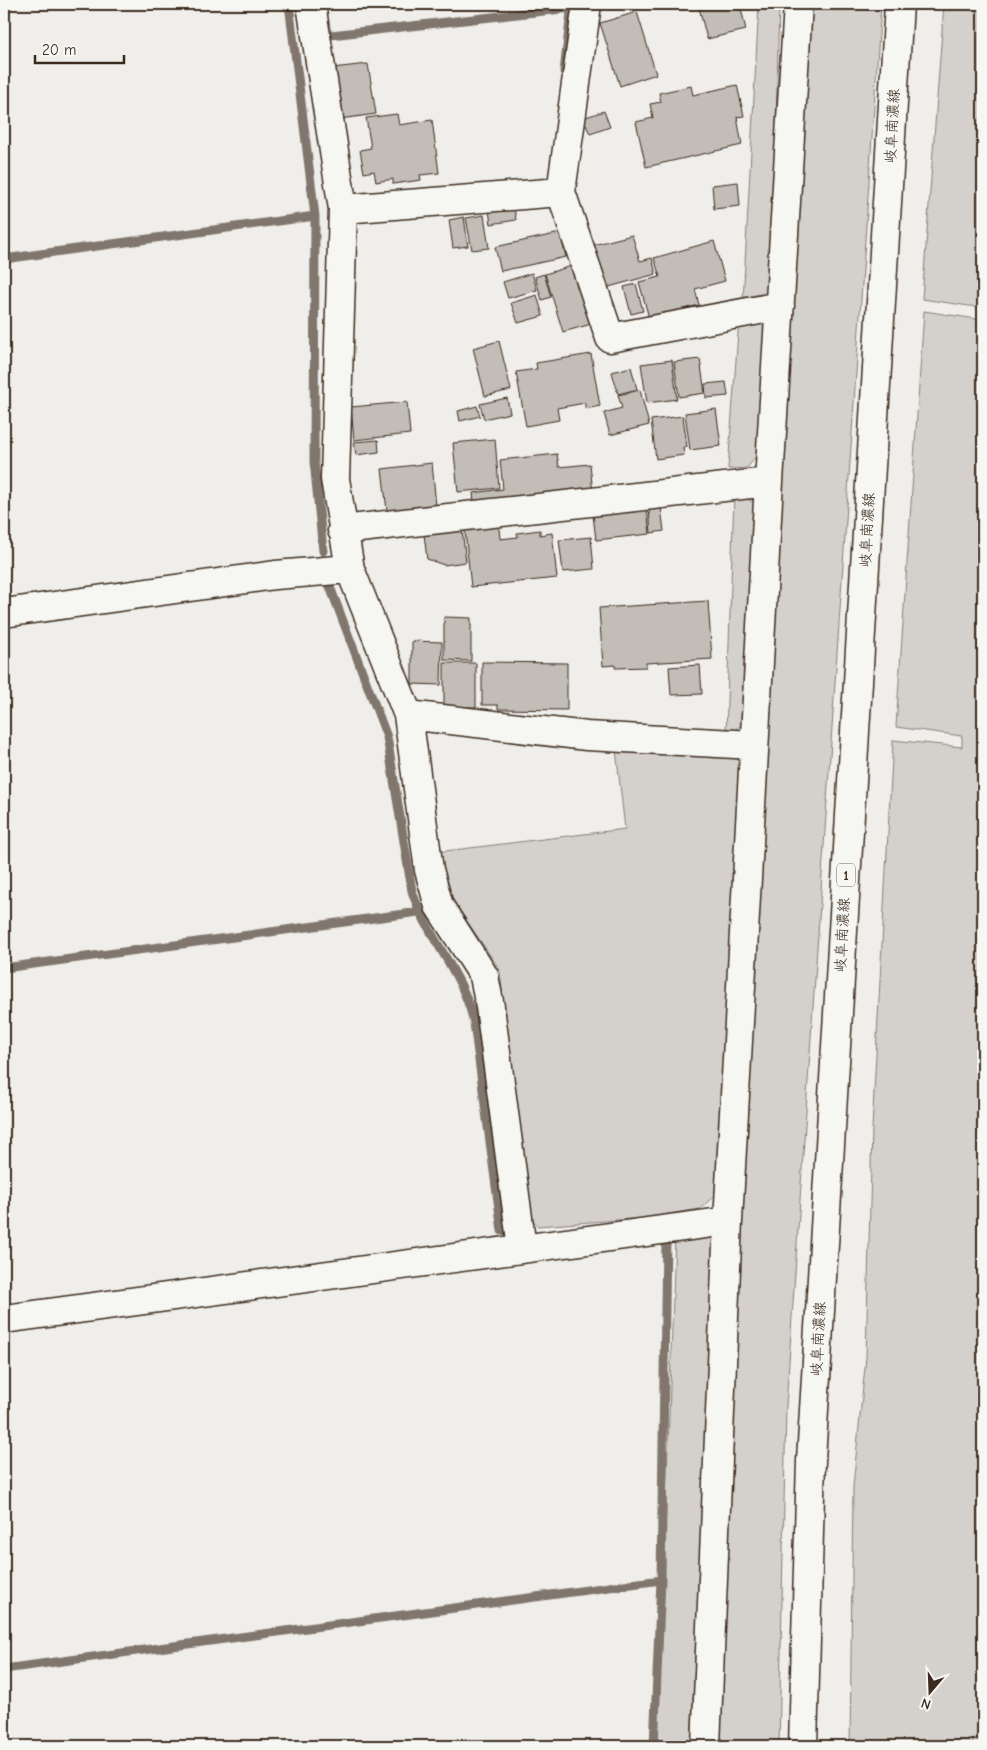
<svg xmlns="http://www.w3.org/2000/svg" width="987" height="1750" font-family="'Comic Neue','Klee One',sans-serif">
<style>
.green{fill:#d4d1cc;stroke:#887e75}
.lines{fill:none;stroke-linecap:round;stroke-linejoin:round}
.stream{stroke:#81766d;stroke-width:9}
.building{fill:#c2bdb7;stroke:#3b2a1e}
.minor-casing{stroke:#3b2a1e;stroke-width:31}
.major-casing{stroke:#3b2a1e;stroke-width:31}
.minor{stroke:#f6f6f2;stroke-width:28}
.major{stroke:#f6f6f2;stroke-width:28}
.labels{text-anchor:middle;dominant-baseline:central;stroke-width:5;stroke-linejoin:round;paint-order:stroke}
.shield{fill:#f6f6f2;stroke:#73675e;stroke-width:1}
.shield-label{font-size:14px;font-weight:bold;fill:#3b2a1e}
.street-label{font-size:15px;fill:#3b2a1e;stroke:#f6f6f2}
</style>
<rect width="100%" height="100%" fill="#efeeea"/>
<filter id="ink" filterUnits="userSpaceOnUse"><feTurbulence type="fractalNoise" baseFrequency=".02" numOctaves="2"/><feDisplacementMap in="SourceGraphic" scale="10" xChannelSelector="R" yChannelSelector="G"/><feConvolveMatrix kernelMatrix="1 2 1 2 8 2 1 2 1" color-interpolation-filters="sRGB"/></filter>
<g filter="url(#ink)">
<path class="green" d="M 759,4 L 779,4 L 772,286 L 766,298 L 743,301 Z
M 812,4 L 881,4 L 786,1406 L 779,1746 L 717,1746 L 738,1225 Z
M 944,4 L 983,4 L 983,308 L 922,299 Z
M 924,311 L 983,320 L 983,1746 L 850,1746 L 853,1486 L 866,1357 L 872,1129 L 893,740 L 962,747 L 962,736 L 896,727 Z
M 756,317 L 767,326 L 758,454 L 747,468 L 728,469 L 739,319 Z
M 734,495 L 755,502 L 742,724 L 733,732 L 726,733 Z
M 616,749 L 730,752 L 740,761 L 716,1194 L 700,1209 L 643,1218 L 538,1226 L 526,1212 L 500,970 L 446,890 L 437,852 L 625,829 Z
M 707,1233 L 714,1241 L 691,1746 L 658,1746 L 675,1237 Z"/>
<g class="lines">
<path class="stream" d="M 289,4 L 315,216 L 314,461 L 323,551
M 331,35 L 571,8
M 564,72 L 572,4
M 4,259 L 315,216
M 329,584 L 387,737 L 412,891 C 428,939 463,972 474,1023 L 502,1231
M 4,968 L 419,912
M 4,1669 L 661,1580
M 654,1746 L 661,1580 L 666,1240"/>
</g>
<path class="building" d="M 698,4 L 740,4 L 746,30 L 707,39 Z
M 637,12 L 656,74 L 620,86 L 600,23 Z
M 368,64 L 376,114 L 340,119 L 332,68 Z
M 737,85 L 744,116 L 737,117 L 742,145 L 646,167 L 636,122 L 653,118 L 650,104 L 661,102 L 659,93 L 691,86 L 693,95 Z
M 604,111 L 610,127 L 590,134 L 583,118 Z
M 397,114 L 399,125 L 432,120 L 439,173 L 420,175 L 421,180 L 393,184 L 393,179 L 376,182 L 374,171 L 364,173 L 360,150 L 371,148 L 366,118 Z
M 738,182 L 740,206 L 714,209 L 712,185 Z
M 514,207 L 516,220 L 491,224 L 489,210 Z
M 484,215 L 489,248 L 472,250 L 466,218 Z
M 464,217 L 468,246 L 453,248 L 449,220 Z
M 560,233 L 566,257 L 501,271 L 495,247 Z
M 632,235 L 640,261 L 652,258 L 656,274 L 605,288 L 593,245 Z
M 714,241 L 725,281 L 695,289 L 699,305 L 649,318 L 639,282 L 660,277 L 654,258 Z
M 578,264 L 595,323 L 563,332 L 545,274 Z
M 532,273 L 537,290 L 508,298 L 503,282 Z
M 544,274 L 551,297 L 542,300 L 535,277 Z
M 636,284 L 643,311 L 631,314 L 624,287 Z
M 537,295 L 543,316 L 518,323 L 511,303 Z
M 499,341 L 511,390 L 485,396 L 473,348 Z
M 591,354 L 600,406 L 585,409 L 585,403 L 557,408 L 559,420 L 526,426 L 516,372 L 537,369 L 536,363 Z
M 700,359 L 705,393 L 679,397 L 674,362 Z
M 672,360 L 677,399 L 647,403 L 641,364 Z
M 631,367 L 637,389 L 618,394 L 612,372 Z
M 726,382 L 728,396 L 706,398 L 705,384 Z
M 640,390 L 649,425 L 610,435 L 604,413 L 622,408 L 618,395 Z
M 507,398 L 510,413 L 484,419 L 480,404 Z
M 407,402 L 410,434 L 354,440 L 351,407 Z
M 477,406 L 480,416 L 460,421 L 458,411 Z
M 716,409 L 721,446 L 690,450 L 685,413 Z
M 683,416 L 687,447 L 683,447 L 684,455 L 656,459 L 651,420 Z
M 495,439 L 499,488 L 458,492 L 453,443 Z
M 378,440 L 379,452 L 356,455 L 354,442 Z
M 557,454 L 559,467 L 590,464 L 593,493 L 475,510 L 473,493 L 503,489 L 500,460 Z
M 432,463 L 436,506 L 387,511 L 382,469 Z
M 661,508 L 664,531 L 651,533 L 649,509 Z
M 647,509 L 650,534 L 596,540 L 593,515 Z
M 498,519 L 500,539 L 518,537 L 517,533 L 540,530 L 540,535 L 552,533 L 557,578 L 471,587 L 464,522 Z
M 462,529 L 466,562 L 444,565 L 427,559 L 424,534 Z
M 591,537 L 594,569 L 563,572 L 559,540 Z
M 708,601 L 712,659 L 646,663 L 646,667 L 615,668 L 615,665 L 603,666 L 599,608 Z
M 444,617 L 471,618 L 471,661 L 444,660 Z
M 412,641 L 442,642 L 441,685 L 412,684 Z
M 482,662 L 567,663 L 567,710 L 498,709 L 498,705 L 482,705 Z
M 444,663 L 476,663 L 476,707 L 444,707 Z
M 700,665 L 702,694 L 671,695 L 669,667 Z"/>
<g class="lines">
<g class="minor-casing">
<path id="minor" d="M 561,192 L 610,338 L 780,306
M 343,209 L 561,192 L 587,4
M 342,530 L 769,482
M 350,569 L 408,715 L 429,870 L 439,906 L 484,976 L 490,1007 L 522,1248
M 4,613 L 275,575 L 350,569 L 335,479 L 343,209 L 311,4
M 408,715 L 587,736 L 754,745
M 4,1319 L 728,1221
M 706,1746 L 728,1221 L 769,482 L 798,4"/>
</g>
<g class="major-casing">
<path id="major" d="M 803,1746 L 811,1460 L 899,4"/>
</g>
<use href="#minor" class="minor"/>
<use href="#major" class="major"/>
</g>
</g>
<g class="labels">
<rect class="shield" x="837" y="863.5" width="18" height="23" rx="4"/>
<g class="shield-label">
<text x="846" y="875">1</text>
</g>
<g class="street-label">
<text transform="translate(892 126) rotate(-87)">岐阜南濃線</text>
<text transform="translate(867 530) rotate(-87)">岐阜南濃線</text>
<text transform="translate(842 935) rotate(-87)">岐阜南濃線</text>
<text transform="translate(818 1339) rotate(-87)">岐阜南濃線</text>
</g>
</g>
<rect width="987" height="1750" fill="none" stroke="#f6f6f2" stroke-width="20"/>
<rect x="10" y="10" width="967" height="1730" fill="none" stroke="#3b2a1e" stroke-width="2" filter="url(#ink)"/>
<g transform="translate(930 1692) rotate(199)" stroke="#f6f6f2" stroke-width="4" paint-order="stroke">
<path d="M0-4L9 19L0 12L-9 19Z" fill="#3b2a1e"/>
<text y="-8" font-size="14" font-weight="bold" text-anchor="middle" fill="#3b2a1e">N</text>
</g>
<path d="M35 55v8h89v-8" fill="none" stroke="#3b2a1e" stroke-width="2.5"/>
<text x="42" y="55" font-size="15" fill="#3b2a1e" stroke="#f6f6f2" stroke-width="4" paint-order="stroke">20 m</text>
</svg>
